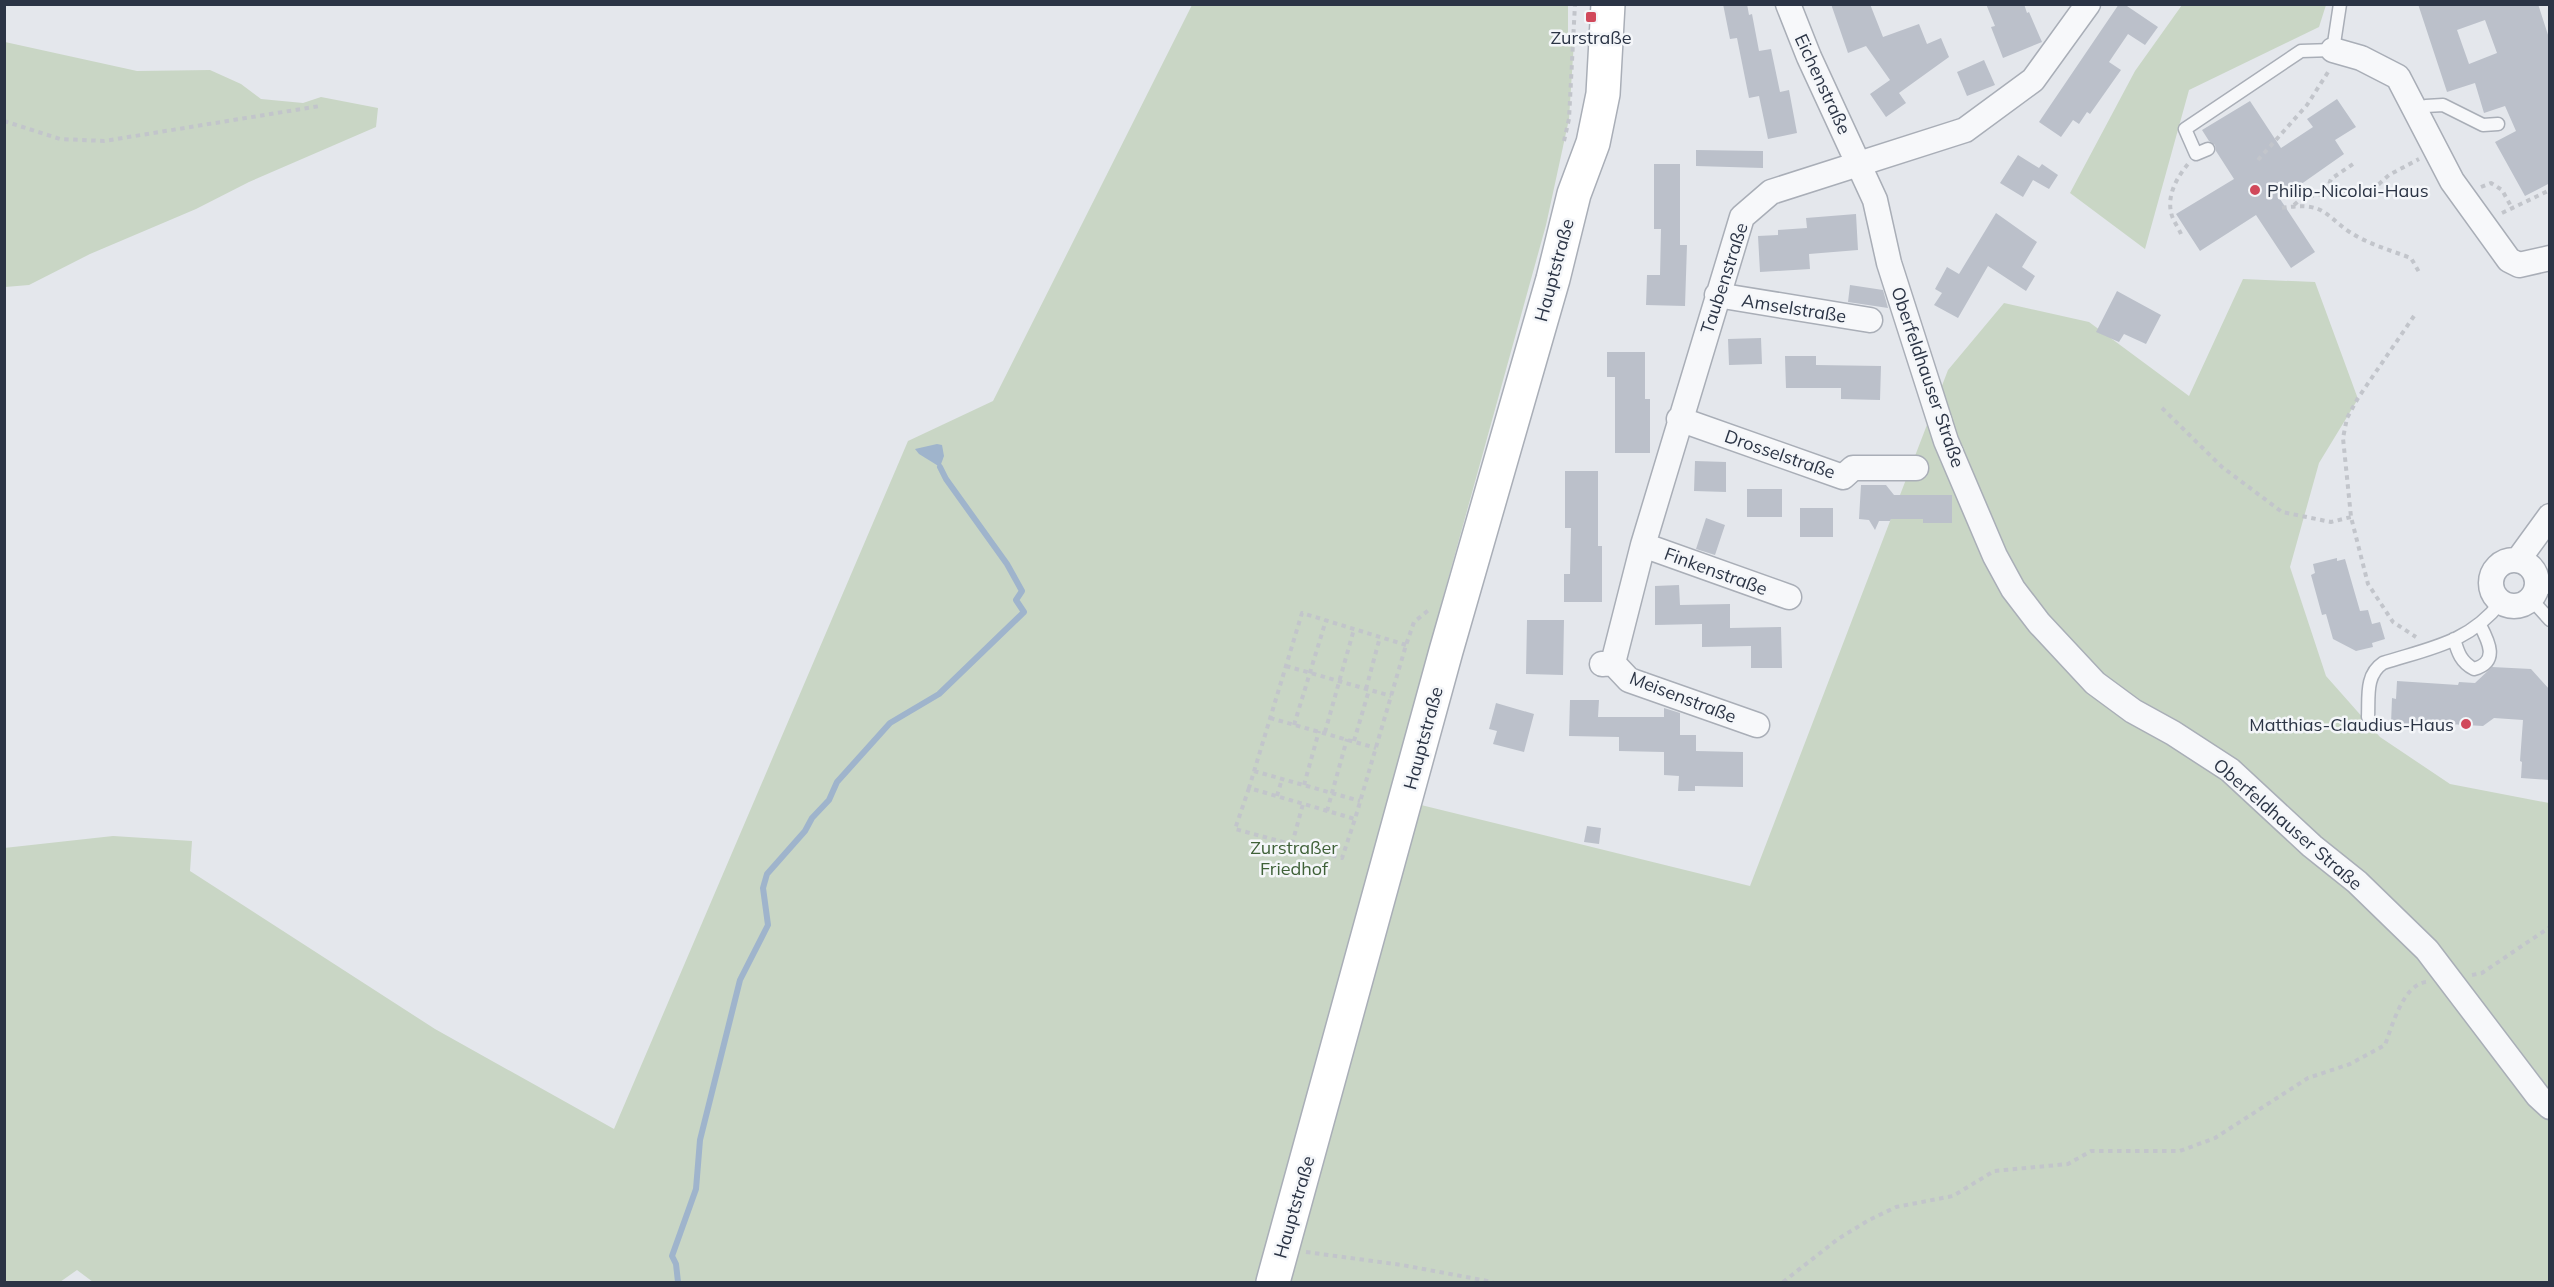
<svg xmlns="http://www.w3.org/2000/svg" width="2554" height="1287" font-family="Mulish,sans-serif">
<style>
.green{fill:#c9d6c5}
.water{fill:#9fb4cc}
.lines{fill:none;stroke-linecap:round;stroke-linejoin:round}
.stream{stroke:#9fb4cc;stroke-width:6}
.building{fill:#bbc0ca;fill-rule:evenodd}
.service-casing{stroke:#a9aeb7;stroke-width:15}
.minor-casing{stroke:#a9aeb7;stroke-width:27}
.secondary-casing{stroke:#a9aeb7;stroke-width:36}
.path{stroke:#c2c5cb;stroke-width:4;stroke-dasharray:4.5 4.5;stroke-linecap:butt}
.service{stroke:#f7f8fa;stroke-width:12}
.minor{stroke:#f7f8fa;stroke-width:24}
.secondary{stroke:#fff;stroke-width:33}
.poi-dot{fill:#d1495b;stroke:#f4f6f9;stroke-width:2}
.labels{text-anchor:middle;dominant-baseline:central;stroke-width:5;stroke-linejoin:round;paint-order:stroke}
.poi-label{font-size:18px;fill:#2b3445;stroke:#f4f6f9}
.street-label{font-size:18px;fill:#2b3445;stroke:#f4f6f9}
.park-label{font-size:18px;fill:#3f6138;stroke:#f4f6f9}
</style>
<rect width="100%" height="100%" fill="#e4e7ec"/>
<path class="green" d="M 1192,5 L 1568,5 L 1568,34 L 1574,41 L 1569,119 L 1546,225 L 1439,612 L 1446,651 L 1417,804 L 1750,886 L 1948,370 L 2004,303 L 2089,322 L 2189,396 L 2243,279 L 2315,282 L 2358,399 L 2319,463 L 2290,567 L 2326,676 L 2380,737 L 2450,784 L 2549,803 L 2549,1282 L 93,1282 L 77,1270 L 60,1282 L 5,1282 L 4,848 L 113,836 L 192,841 L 190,871 L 435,1029 L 614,1129 L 908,441 L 993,401 Z
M 2182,5 L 2326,5 L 2319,27 L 2189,90 L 2145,249 L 2070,193 L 2135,71 Z
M 5,42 L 137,71 L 210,70 L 241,84 L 261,99 L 303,103 L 321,97 L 378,108 L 376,127 L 249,182 L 196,209 L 90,254 L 29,285 L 5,287 Z"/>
<path class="water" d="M 937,444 L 942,445 L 944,456 L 940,467 L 919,454 L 915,449 Z"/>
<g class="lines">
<path class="stream" d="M 678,1282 L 676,1264 L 672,1256 L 696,1189 L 700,1140 L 740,980 L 768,925 L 763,888 L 767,874 L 805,831 L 812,818 L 829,800 L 837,782 L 890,723 L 939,694 L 1024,612 L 1016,600 L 1022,591 L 1007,564 L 946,479 L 940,467"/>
</g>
<path class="building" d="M 1723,4 L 1747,4 L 1749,15 L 1752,14 L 1759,51 L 1771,49 L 1780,92 L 1789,90 L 1797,133 L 1768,139 L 1759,96 L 1749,98 L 1737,38 L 1730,39 Z
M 1831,4 L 1870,4 L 1883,37 L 1919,24 L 1927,44 L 1941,38 L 1949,57 L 1899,93 L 1906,103 L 1886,117 L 1870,94 L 1890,80 L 1866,46 L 1848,53 Z
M 1986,4 L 2024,4 L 2027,13 L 2029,12 L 2042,42 L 2003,58 L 1991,27 L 1995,26 Z
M 2119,4 L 2124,4 L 2158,27 L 2145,45 L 2128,34 L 2109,62 L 2121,70 L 2090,114 L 2087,112 L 2079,124 L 2073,120 L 2061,137 L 2039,122 Z
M 2418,4 L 2538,4 L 2550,41 L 2550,183 L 2525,196 L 2495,142 L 2516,131 L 2505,106 L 2484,113 L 2475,83 L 2447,92 ZM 2485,20 L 2497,53 L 2469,64 L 2457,30 Z
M 1984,60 L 1995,85 L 1967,96 L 1957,72 Z
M 2337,99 L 2356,127 L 2335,140 L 2344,154 L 2280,199 L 2315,252 L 2291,268 L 2256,215 L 2200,251 L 2176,214 L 2234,179 L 2216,151 L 2215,145 L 2209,141 L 2202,130 L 2250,101 L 2281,148 L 2313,127 L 2307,119 Z
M 1696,150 L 1763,151 L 1763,168 L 1696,166 Z
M 2018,155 L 2039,168 L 2042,164 L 2058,175 L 2049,189 L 2033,180 L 2023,197 L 2000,183 Z
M 1654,164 L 1680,164 L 1680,245 L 1687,245 L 1685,306 L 1646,305 L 1647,275 L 1660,275 L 1661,229 L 1654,229 Z
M 1996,213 L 2037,242 L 2022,267 L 2035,276 L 2026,291 L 1988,266 L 1958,318 L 1934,305 L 1942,293 L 1935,289 L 1947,267 L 1959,274 Z
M 1856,214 L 1858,250 L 1809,254 L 1810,269 L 1760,272 L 1758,236 L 1778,235 L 1778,230 L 1807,228 L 1806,218 Z
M 1850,285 L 1883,290 L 1888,308 L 1848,302 Z
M 2117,291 L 2161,315 L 2146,344 L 2124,334 L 2119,342 L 2096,332 Z
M 1761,338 L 1762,364 L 1729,365 L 1728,339 Z
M 1607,352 L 1645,352 L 1645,399 L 1650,399 L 1650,453 L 1615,453 L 1615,377 L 1607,377 Z
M 1785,356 L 1816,356 L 1816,365 L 1881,366 L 1880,400 L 1841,399 L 1841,388 L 1786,388 Z
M 1695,461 L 1726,462 L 1726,492 L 1694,491 Z
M 1565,471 L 1598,471 L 1598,546 L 1602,546 L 1602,602 L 1564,602 L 1564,574 L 1570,574 L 1571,528 L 1565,528 Z
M 1861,485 L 1886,485 L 1894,495 L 1952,495 L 1952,523 L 1923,523 L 1923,519 L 1891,519 L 1890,521 L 1879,521 L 1875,530 L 1869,520 L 1859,519 Z
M 1747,489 L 1782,489 L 1782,517 L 1747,517 Z
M 1800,508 L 1833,508 L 1833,537 L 1800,537 Z
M 1706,518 L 1725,525 L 1715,555 L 1696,549 Z
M 2337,558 L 2337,561 L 2345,559 L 2360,611 L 2368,610 L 2372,624 L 2380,622 L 2385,639 L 2372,643 L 2373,647 L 2356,651 L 2333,639 L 2326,614 L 2322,615 L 2311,575 L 2315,573 L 2313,564 Z
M 1679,585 L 1680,605 L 1730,604 L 1730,628 L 1781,627 L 1782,668 L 1751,668 L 1751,646 L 1702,647 L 1702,624 L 1655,625 L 1655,586 Z
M 1527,620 L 1564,620 L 1563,675 L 1526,674 Z
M 2492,667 L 2531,669 L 2550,690 L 2550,780 L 2521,778 L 2522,762 L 2520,761 L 2523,720 L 2494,718 L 2483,726 L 2431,723 L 2431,728 L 2391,724 L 2392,698 L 2396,699 L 2397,681 L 2458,685 L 2459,682 L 2475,683 Z
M 1570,700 L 1599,700 L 1598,717 L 1664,717 L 1664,708 L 1680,713 L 1680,735 L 1696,735 L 1696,751 L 1743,752 L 1743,787 L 1695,786 L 1695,791 L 1678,791 L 1679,776 L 1664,775 L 1664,752 L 1619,751 L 1619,737 L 1569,736 Z
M 1496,703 L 1534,714 L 1524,752 L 1493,744 L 1497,731 L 1489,729 Z
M 1587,826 L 1601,828 L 1599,844 L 1584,842 Z"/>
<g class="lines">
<g class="service-casing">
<path id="service" d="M 2415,111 L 2426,106 L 2443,105 L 2483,125 L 2498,124
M 2208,149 L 2196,154 L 2185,129 L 2301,51 L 2333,50 L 2340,4
M 2537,586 L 2550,588
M 2531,599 L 2550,620
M 2454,639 C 2458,653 2461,662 2474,669 C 2499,662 2489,642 2480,625
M 2368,717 C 2369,697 2365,675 2383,663 C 2430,648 2469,643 2501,602"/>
</g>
<g class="minor-casing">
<path id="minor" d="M 1788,4 L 1809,57 L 1875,200 L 1889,263 L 1946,441 L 1995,556 L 2013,589 L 2039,623 L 2095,683 L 2133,711 L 2173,733 L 2230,770 L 2312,846 L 2357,882 L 2427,950 L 2538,1096 L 2550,1107
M 2333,50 L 2361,58 L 2398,77 L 2452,181 L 2509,260 L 2519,265 L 2550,258
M 1717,295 L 1870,320
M 1679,419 L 1843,477 L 1853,468 L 1916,468
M 1643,545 L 1789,597
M2491 583a23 23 0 1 1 46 0a23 23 0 1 1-46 0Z
M 2518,560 L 2550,516
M 1613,663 L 1629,680 L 1757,725
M 1602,664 L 1613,663 L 1643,545 L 1742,217 L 1771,192 L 1965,130 L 2033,80 L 2088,4"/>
</g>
<g class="secondary-casing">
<path id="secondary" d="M 1273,1282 L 1446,651 L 1553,279 L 1574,194 L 1593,143 L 1603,94 L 1608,4"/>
</g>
<path class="path" d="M 4,121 L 60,139 L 104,141 L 320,106
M 1564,141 L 1569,119 L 1575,4
M 2258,160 L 2307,105 L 2330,69
M 2481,187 L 2491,183 L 2502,190 L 2512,208
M 2326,193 L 2370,189 L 2379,184 L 2389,175 L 2419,159
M 2294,205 L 2302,198 L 2326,193 L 2331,179 L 2356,162
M 2282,208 C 2331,200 2325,221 2362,239 C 2378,247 2395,252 2411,258 L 2419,272
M 2502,213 L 2550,190
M 2181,234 C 2178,227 2172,219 2171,212 C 2167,194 2178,176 2188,164
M 2414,316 L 2358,398 L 2347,418 L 2343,438 L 2351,517 L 2368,584 L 2393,622 L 2416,637
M 2162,408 L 2222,467 L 2282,512 L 2331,522 L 2351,517
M 1406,645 L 1302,613 L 1249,788 L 1355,819 L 1406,645 L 1414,622 L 1430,609
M 1286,666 L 1391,696
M 1366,689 L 1380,637
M 1270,718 L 1376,748
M 1294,725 L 1326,620
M 1325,732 L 1354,629
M 1354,741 L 1369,690
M 1254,771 L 1360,801
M 1304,785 L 1319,731
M 1249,788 L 1235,829 L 1342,858 L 1355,819
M 1277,796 L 1282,779
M 1327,811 L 1347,739
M 1292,844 L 1303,804
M 2472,975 L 2482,973 L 2550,927
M 1306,1252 L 1402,1265 L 1493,1282
M 1783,1282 L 1838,1239 L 1869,1220 L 1896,1207 L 1953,1196 L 1994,1171 L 2068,1164 L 2091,1151 L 2180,1151 L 2215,1138 L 2308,1078 L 2350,1064 L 2385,1045 C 2392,1026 2403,985 2426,982"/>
<use href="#service" class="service"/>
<use href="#minor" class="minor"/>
<use href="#secondary" class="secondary"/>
</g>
<g class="poi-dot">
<rect x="1585" y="11" width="12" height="12" rx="3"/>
<circle cx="2255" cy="190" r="6"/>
<circle cx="2466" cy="724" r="6"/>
</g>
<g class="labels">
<g class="poi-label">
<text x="1591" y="37">Zurstraße</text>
<text x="2267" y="190" text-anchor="start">Philip-Nicolai-Haus</text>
<text x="2454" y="724" text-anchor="end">Matthias-Claudius-Haus</text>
</g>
<g class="street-label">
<text transform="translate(1823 84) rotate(65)">Eichenstraße</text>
<text transform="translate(1554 270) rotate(-75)">Hauptstraße</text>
<text transform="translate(1724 278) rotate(-72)">Taubenstraße</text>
<text transform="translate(1794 308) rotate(9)">Amselstraße</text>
<text transform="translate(1928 377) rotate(71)">Oberfeldhauser Straße</text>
<text transform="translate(1780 454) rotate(19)">Drosselstraße</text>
<text transform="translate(1716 571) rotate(20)">Finkenstraße</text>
<text transform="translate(1683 697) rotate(21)">Meisenstraße</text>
<text transform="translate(1423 738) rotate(-75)">Hauptstraße</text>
<text transform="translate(2288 824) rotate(41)">Oberfeldhauser Straße</text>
<text transform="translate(1294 1207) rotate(-74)">Hauptstraße</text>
</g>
<g class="park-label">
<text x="1294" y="847">Zurstraßer<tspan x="1294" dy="21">Friedhof</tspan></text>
</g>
</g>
<rect width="2554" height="1287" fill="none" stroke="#2b3445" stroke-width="12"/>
</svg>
